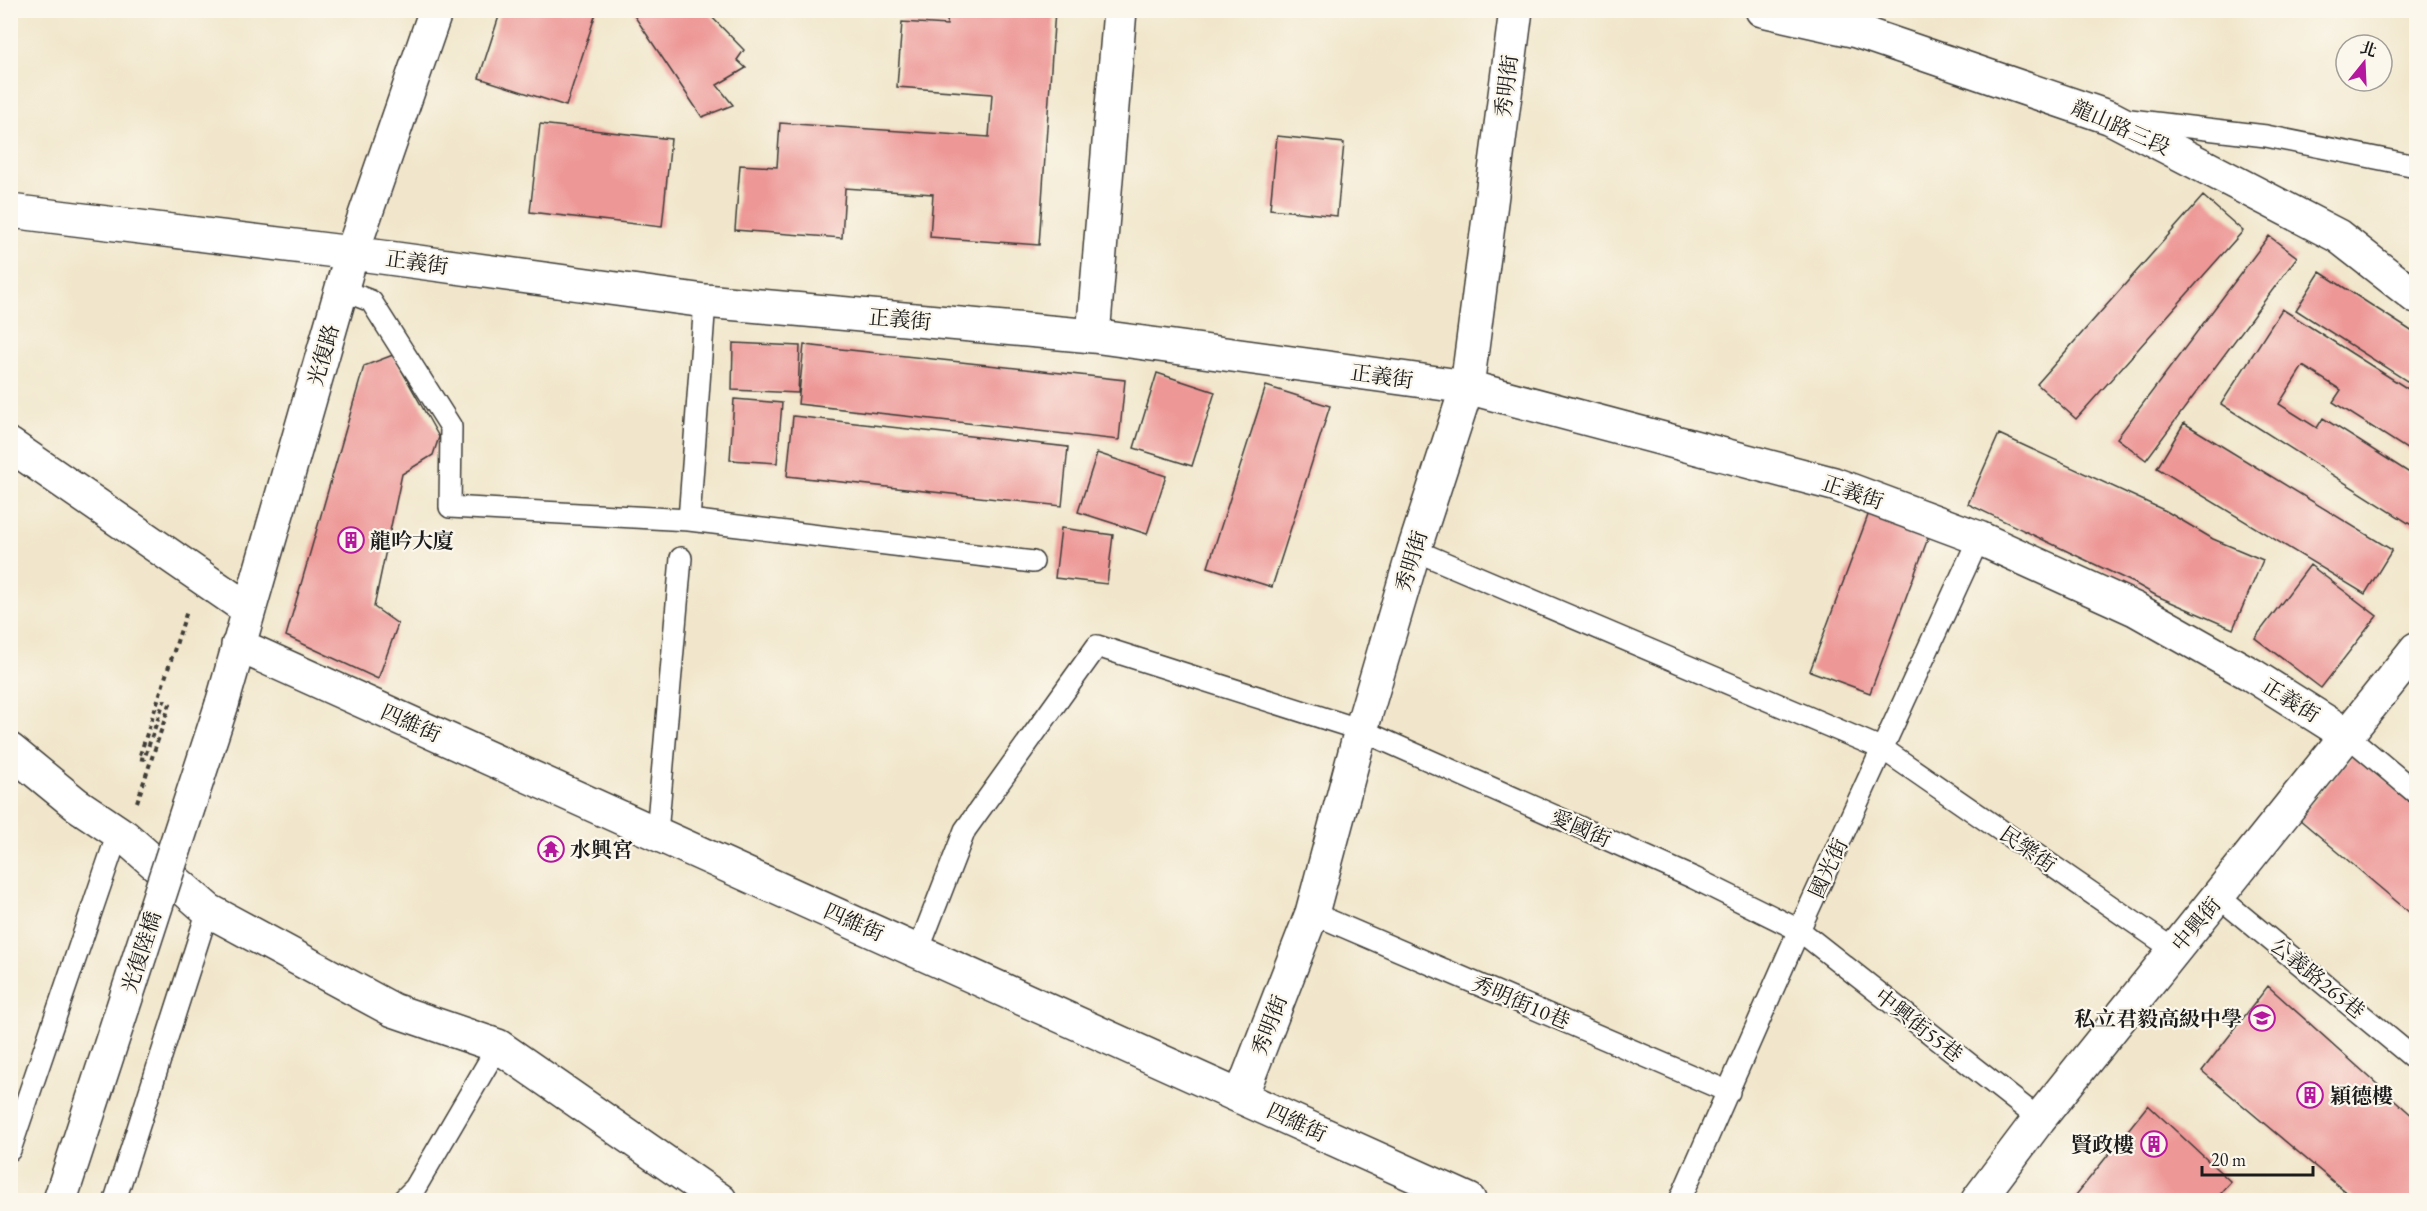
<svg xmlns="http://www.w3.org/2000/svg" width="2427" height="1211" font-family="'EB Garamond','Noto Serif TC',serif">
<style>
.building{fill:#ed9796}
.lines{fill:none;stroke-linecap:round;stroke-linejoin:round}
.service-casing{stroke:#3c3a36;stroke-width:24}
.minor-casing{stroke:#3c3a36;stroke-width:36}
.path{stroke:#3c3a36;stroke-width:4;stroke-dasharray:4.5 4.5;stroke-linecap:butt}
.service{stroke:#fff;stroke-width:21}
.minor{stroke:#fff;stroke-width:33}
.minor-bridge-casing{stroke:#3c3a36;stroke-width:36;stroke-linecap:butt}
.minor-bridge{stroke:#fff;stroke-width:33}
.labels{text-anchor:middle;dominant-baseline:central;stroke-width:4.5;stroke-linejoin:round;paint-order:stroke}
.street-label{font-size:21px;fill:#1c1c1c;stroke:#fbf7ec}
.poi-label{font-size:21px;font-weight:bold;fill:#1c1c1c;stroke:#fbf7ec;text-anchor:start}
</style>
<rect width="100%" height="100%" fill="#fbf7ec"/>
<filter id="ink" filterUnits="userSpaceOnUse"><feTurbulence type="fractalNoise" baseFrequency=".0167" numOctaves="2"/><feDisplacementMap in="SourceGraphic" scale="12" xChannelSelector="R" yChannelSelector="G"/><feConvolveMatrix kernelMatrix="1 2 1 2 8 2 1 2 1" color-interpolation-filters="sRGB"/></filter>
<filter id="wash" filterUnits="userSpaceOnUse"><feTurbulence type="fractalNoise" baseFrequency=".008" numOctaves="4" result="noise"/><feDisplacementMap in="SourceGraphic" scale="24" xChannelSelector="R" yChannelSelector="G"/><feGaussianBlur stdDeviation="1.35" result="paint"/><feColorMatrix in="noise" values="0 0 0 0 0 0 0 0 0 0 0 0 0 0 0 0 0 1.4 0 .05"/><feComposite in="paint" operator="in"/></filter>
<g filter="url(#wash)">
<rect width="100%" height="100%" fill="#f1e6cb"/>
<g id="blocks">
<path class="building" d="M 501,10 L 597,10 L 566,106 L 479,78 Z
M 635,10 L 705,10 L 744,50 L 737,60 L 746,68 L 717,85 L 733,105 L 702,117 L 633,14 Z
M 948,10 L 1055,10 L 1039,245 L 930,237 L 933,194 L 845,188 L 842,238 L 735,230 L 740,165 L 777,167 L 780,123 L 989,137 L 992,94 L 897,87 L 902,22 L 947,25 Z
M 540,124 L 671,139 L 662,227 L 530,212 Z
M 1277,136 L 1344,143 L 1337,216 L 1270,209 Z
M 2203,196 L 2243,231 L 2076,419 L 2037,384 Z
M 2269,236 L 2297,257 L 2146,460 L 2117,438 Z
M 2320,272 L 2416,334 L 2416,387 L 2296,310 Z
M 2282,309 L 2416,394 L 2416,455 L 2333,402 L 2341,390 L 2303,366 L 2279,404 L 2317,428 L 2323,418 L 2416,477 L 2416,528 L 2221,404 Z
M 733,343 L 800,346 L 798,393 L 732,390 Z
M 804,345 L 1125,380 L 1119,440 L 798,404 Z
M 393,355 L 439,437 L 433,455 L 402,474 L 374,607 L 398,624 L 378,679 L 286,636 L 364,366 Z
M 1157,373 L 1215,392 L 1192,466 L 1134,448 Z
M 1266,386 L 1330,406 L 1272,587 L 1208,567 Z
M 734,399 L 782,403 L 777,463 L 730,460 Z
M 793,416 L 1068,447 L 1062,506 L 787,476 Z
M 2184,423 L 2392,550 L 2365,594 L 2157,468 Z
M 1999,434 L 2166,511 L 2213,539 L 2263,560 L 2233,629 L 2157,596 L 2134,583 L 1968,504 Z
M 1097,453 L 1166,476 L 1147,534 L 1078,512 Z
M 1870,510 L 1930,533 L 1870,693 L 1810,671 Z
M 1061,528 L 1113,535 L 1107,584 L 1055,578 Z
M 2310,565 L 2377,616 L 2321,688 L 2255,638 Z
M 2354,753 L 2416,806 L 2416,918 L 2299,819 Z
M 2268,986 L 2416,1119 L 2416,1200 L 2355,1200 L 2202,1071 Z
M 2148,1105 L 2231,1182 L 2215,1200 L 2072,1200 Z"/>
</g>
</g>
<g filter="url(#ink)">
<use href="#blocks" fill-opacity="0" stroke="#3c3a36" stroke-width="1.5"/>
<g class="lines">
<g class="service-casing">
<path id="service" d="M 2130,120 L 2266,136 L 2416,166
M 342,290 L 371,301 L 451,427 L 450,507 L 689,520
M 705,301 L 689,520 L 1033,562
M 1414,550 L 1883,749 L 2174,950
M 2347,735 L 2416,793
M 657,833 L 681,558
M 2219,897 L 2416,1060
M 1312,913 L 1729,1092
M 918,951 L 965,830 L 1097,646 L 1361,730 L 1694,878 L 1799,930 L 2039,1119
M 10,1150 L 118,833
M 115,1200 L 208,910
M 403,1200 L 415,1188 L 498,1046
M 1680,1200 L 1799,930 L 1979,538"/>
</g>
<g class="minor-casing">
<path id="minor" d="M 1762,10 L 1856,31 L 2111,118 L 2338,236 L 2416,297
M 10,211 L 352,253 L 705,301 L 1093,336 L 1467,387 L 1834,484 L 1979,538 L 2135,609 L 2252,675 L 2347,735
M 1093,336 L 1120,10
M 10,445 L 249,610
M 238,645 L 1469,1200
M 222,704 L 352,253 L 436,10
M 10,750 L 76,804 L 125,837 L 208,910 L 393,1010 L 498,1046 L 720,1200
M 1241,1096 L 1312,913 L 1361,730 L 1414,550 L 1467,387 L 1516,10
M 1978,1200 L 2039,1119 L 2416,649"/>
</g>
<path class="path" d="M 137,802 L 170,704 L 164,701 L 144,759 L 139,758 L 187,611"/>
<use href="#service" class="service"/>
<use href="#minor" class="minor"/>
<g class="minor-bridge-casing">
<path id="minor-bridge" d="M 60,1200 L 222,704"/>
</g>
<use href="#minor-bridge" class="minor-bridge"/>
</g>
</g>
<defs>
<g id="building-ring" transform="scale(1.35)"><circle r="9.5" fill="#fbf7ec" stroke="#b5179e" stroke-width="1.5"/><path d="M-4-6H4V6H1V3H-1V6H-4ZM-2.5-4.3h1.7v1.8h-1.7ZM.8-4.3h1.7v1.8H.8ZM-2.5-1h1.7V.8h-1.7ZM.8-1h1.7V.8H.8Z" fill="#b5179e"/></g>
<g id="temple-ring" transform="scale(1.35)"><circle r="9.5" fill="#fbf7ec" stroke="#b5179e" stroke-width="1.5"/><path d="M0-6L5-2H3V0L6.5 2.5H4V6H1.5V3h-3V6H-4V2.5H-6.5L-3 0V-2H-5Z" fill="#b5179e"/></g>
<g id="school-ring" transform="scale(1.35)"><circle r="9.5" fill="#fbf7ec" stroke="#b5179e" stroke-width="1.5"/><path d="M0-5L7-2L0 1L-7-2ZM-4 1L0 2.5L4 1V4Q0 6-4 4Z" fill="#b5179e"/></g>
</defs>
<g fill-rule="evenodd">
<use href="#building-ring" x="351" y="540"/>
<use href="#temple-ring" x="551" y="849"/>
<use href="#school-ring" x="2262" y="1018"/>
<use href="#building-ring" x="2310" y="1095"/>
<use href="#building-ring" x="2154" y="1144"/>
</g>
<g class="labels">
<g class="street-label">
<text transform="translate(1506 86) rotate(-83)">秀明街</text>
<text transform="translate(2121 127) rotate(24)">龍山路三段</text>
<text transform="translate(417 262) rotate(8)">正義街</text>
<text transform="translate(900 319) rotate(5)">正義街</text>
<text transform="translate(323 355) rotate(-74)">光復路</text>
<text transform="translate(1382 376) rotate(8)">正義街</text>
<text transform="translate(1853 492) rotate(19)">正義街</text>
<text transform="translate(1411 561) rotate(-73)">秀明街</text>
<text transform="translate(2291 700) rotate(32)">正義街</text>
<text transform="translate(411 723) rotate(24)">四維街</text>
<text transform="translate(1581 828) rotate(24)">愛國街</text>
<text transform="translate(2028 849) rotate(35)">民樂街</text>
<text transform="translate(1828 868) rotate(-65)">國光街</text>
<text transform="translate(854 922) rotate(24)">四維街</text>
<text transform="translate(2196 924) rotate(-50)">中興街</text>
<text transform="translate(141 952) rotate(-72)">光復陸橋</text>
<text transform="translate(2318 978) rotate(39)">公義路265巷</text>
<text transform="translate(1521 1002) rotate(23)">秀明街10巷</text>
<text transform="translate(1269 1025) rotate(-69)">秀明街</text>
<text transform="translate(1919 1025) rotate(38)">中興街55巷</text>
<text transform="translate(1297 1122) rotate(25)">四維街</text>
</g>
<g class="poi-label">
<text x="370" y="540">龍吟大廈</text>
<text x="570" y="849">水興宮</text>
<text x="2242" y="1018" text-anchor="end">私立君毅高級中學</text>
<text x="2330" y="1095">穎德樓</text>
<text x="2134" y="1144" text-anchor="end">賢政樓</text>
</g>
</g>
<rect width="2427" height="1211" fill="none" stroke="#fbf7ec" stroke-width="36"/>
<g transform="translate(2364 63) rotate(18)"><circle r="28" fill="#fbf7ec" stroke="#a29f99" stroke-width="1.5"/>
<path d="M0-4.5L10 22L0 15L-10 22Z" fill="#b5179e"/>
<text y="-9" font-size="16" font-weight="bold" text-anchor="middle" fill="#1c1c1c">北</text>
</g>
<path d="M2202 1166v9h111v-9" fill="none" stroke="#1c1c1c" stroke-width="3"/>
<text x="2211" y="1166" font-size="18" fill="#1c1c1c" stroke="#fbf7ec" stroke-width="4.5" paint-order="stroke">20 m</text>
</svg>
